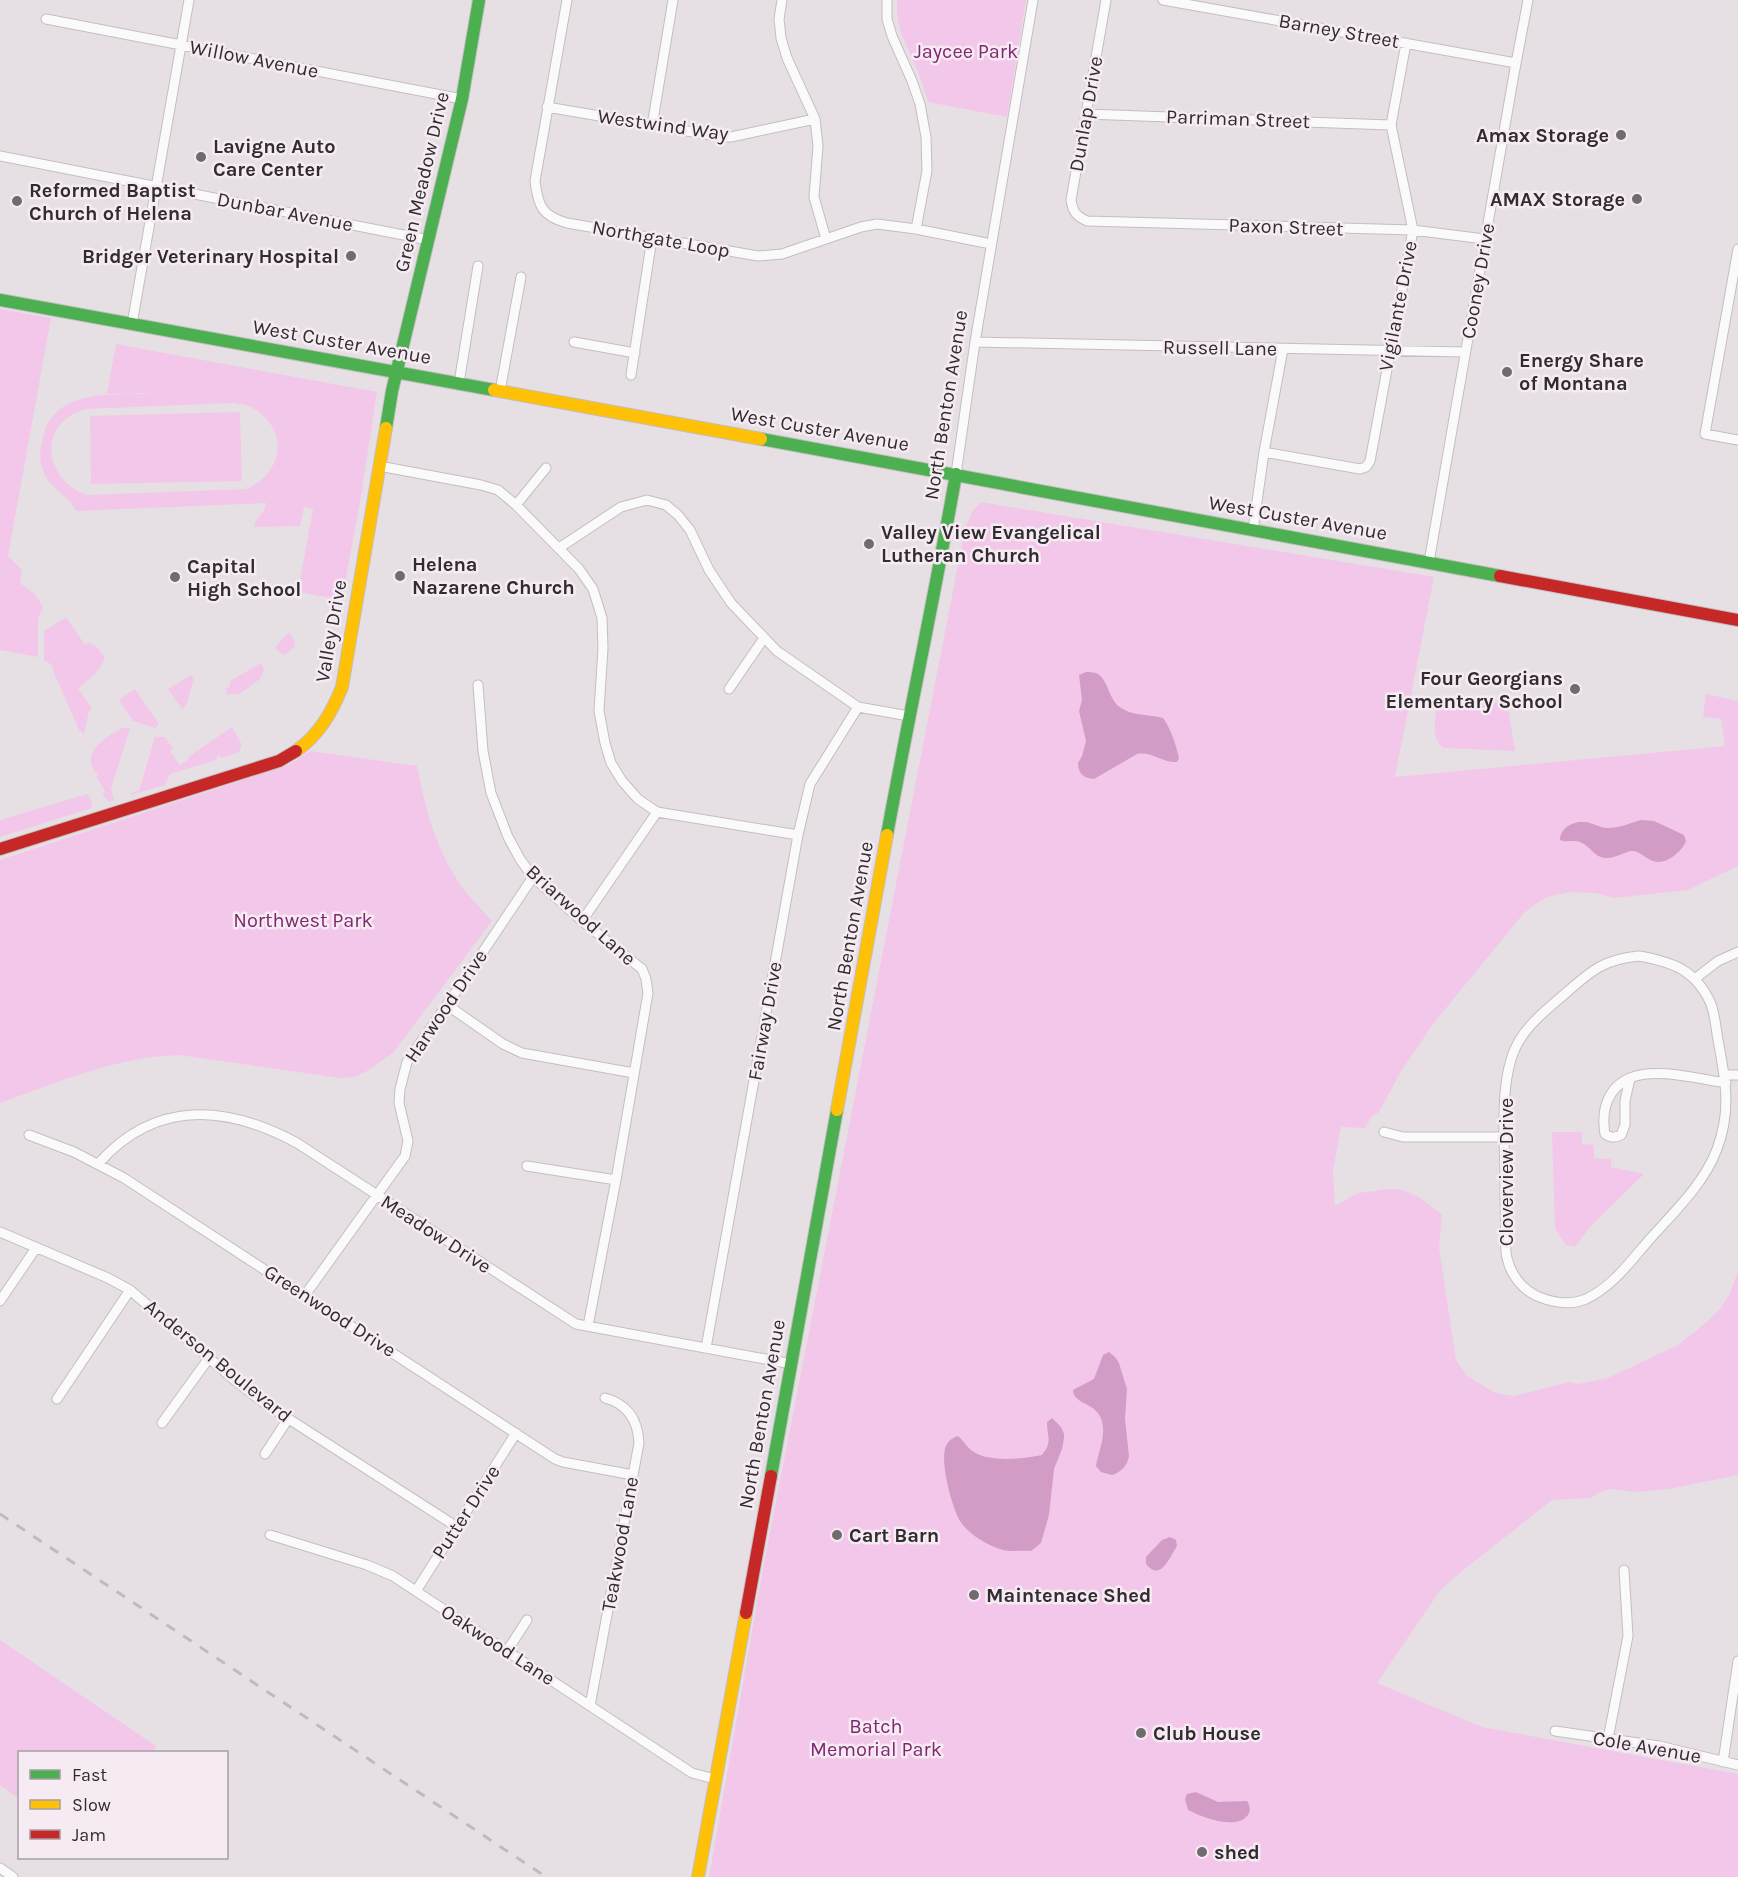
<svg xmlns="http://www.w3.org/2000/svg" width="1738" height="1877" font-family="Karla,sans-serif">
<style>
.green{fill:#f3c7e9;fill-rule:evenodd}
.water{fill:#d29cc7}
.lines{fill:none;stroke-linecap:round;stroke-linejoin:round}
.street-casing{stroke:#c3bec1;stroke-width:11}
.fast-casing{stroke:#c3bec1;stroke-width:14}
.slow-casing{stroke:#c3bec1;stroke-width:14}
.jam-casing{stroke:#c3bec1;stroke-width:14}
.street{stroke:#fbfafb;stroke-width:9}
.fast{stroke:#4caf50;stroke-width:12}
.slow{stroke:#ffc107;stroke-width:12}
.jam{stroke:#c62828;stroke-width:12}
.rail{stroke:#bdbcbd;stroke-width:3;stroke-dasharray:10 10;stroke-linecap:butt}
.poi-dot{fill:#706b6e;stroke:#f6ebf3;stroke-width:2}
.labels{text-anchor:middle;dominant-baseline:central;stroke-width:5;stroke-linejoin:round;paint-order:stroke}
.street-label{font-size:20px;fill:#302c2f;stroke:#f6ebf3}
.park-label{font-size:20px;fill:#7f2771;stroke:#f6ebf3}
.poi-label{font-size:20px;font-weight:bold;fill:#302c2f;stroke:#f6ebf3;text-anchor:start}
</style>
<rect width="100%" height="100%" fill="#e6e0e4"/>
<path class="green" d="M 897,0 L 1026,0 L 1007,117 L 928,102 C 924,89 920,77 915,65 C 905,41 895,27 897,0 Z
M 0,309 L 51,318 L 8,556 L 22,570 L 20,583 L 35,594 L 43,607 L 38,618 L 38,657 L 0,650 Z
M 116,344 L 377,392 L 360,502 L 342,600 L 298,592 L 313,509 L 304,507 L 300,526 L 254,527 C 256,517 265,513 266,503 L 76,511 C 69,495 51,490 44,473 C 38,460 40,446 44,433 C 60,385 119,397 158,393 L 107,394 ZM 232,403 C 238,404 245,404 251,407 C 289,427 285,472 247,489 L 88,495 C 51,484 35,436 73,414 C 77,412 82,410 86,409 Z
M 240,412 L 242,481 L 91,484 L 90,416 Z
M 981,502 L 1434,577 L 1395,777 L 1725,746 L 1721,719 L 1703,717 L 1706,694 L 1738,701 L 1738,866 L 1688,890 L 1613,898 L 1596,893 L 1570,892 L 1551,896 L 1540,901 L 1524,913 L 1433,1024 L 1400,1073 L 1379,1112 L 1372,1116 L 1365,1128 L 1341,1127 L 1333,1170 L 1335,1206 C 1342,1203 1349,1197 1356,1194 C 1361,1192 1369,1192 1375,1191 C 1405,1184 1419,1196 1442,1215 L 1439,1248 L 1456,1360 L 1467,1376 L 1496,1393 L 1514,1396 L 1570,1382 L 1578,1384 L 1608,1378 L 1678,1345 L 1702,1326 L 1720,1309 L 1730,1293 L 1738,1271 L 1738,1475 L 1669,1489 L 1633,1492 L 1613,1489 L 1602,1491 L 1590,1498 L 1552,1500 L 1456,1576 L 1439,1592 L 1377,1683 L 1482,1727 L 1738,1774 L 1738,1877 L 709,1877 L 762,1574 L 965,529 L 972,512 Z
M 66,617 L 85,645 L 89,642 L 98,648 L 105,658 C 99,672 90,679 78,688 L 92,709 L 89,711 L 84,734 L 79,730 L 54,673 L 52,665 L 44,660 L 44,631 Z
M 289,632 L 294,640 L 295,646 L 285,655 L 278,651 L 275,647 Z
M 261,663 L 264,670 L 260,679 L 238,695 L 236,693 L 227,695 L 226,689 L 230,686 L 230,681 Z
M 191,675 L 194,678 L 186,706 L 182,709 L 168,689 Z
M 135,689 L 159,724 L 155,728 L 133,721 L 119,700 Z
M 1507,702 L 1515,751 L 1444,748 C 1430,740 1436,718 1436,703 Z
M 232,727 L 242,745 L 239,752 L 222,758 L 218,755 L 216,760 L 170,774 L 165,785 L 130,795 L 131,793 L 139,791 L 155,737 L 165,737 L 173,749 L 170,751 L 180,765 L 188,760 L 188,757 Z
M 122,728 L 130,728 L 111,789 L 114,800 L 109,802 L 102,794 L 105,792 L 96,776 L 99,774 L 98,773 L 95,773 C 94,769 90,764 91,759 C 92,745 111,734 122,728 Z
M 310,751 L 417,766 C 425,807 435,846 458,881 C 467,896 481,908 492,921 L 393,1053 L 367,1071 L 355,1077 L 340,1078 L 179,1055 C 116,1057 58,1082 0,1103 L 0,860 L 289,765 Z
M 87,794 L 91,800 L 92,808 L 0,837 L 0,820 Z
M 1552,1132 L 1582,1132 L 1582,1144 L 1594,1145 L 1594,1158 L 1611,1159 L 1611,1167 L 1644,1174 L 1590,1227 L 1575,1247 L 1566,1245 L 1555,1229 Z
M 0,1640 L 156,1746 L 154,1752 L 20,1752 L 19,1799 L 0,1785 Z"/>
<path class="water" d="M 1086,672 C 1089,672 1093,672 1096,673 C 1109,679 1108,700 1121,708 C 1133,716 1149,714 1163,718 C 1171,729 1176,745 1179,758 L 1177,762 C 1162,763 1152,751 1137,754 L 1094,779 C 1084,778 1078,774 1078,763 L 1082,756 L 1086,741 L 1079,711 L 1082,700 L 1079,675 Z
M 1641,820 L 1654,821 L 1684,835 L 1686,841 C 1682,851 1666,866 1653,861 C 1646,859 1640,851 1632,851 C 1623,852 1615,859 1605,858 C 1594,857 1591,847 1582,843 C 1575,839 1567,843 1560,840 C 1560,828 1573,821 1584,822 C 1592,822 1599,828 1608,828 C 1619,828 1631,823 1641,820 Z
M 1109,1352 L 1115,1357 L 1119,1363 L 1127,1389 L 1125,1419 L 1129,1456 C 1128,1465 1120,1473 1112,1475 L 1101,1472 L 1096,1466 C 1098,1453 1104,1441 1103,1428 C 1102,1401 1074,1407 1073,1390 L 1094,1379 L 1103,1355 Z
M 1052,1418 L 1061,1427 L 1064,1434 L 1064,1438 L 1062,1449 L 1054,1469 L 1049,1515 L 1041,1543 L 1031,1551 C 1022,1550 1012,1552 1003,1550 C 988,1546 968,1534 960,1521 C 952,1508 938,1457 947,1444 C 949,1440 954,1437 958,1436 C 963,1440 966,1446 971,1450 C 986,1463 1024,1459 1042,1455 C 1053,1441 1047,1437 1047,1422 Z
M 1170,1537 L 1176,1540 L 1177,1546 C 1169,1558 1161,1582 1146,1564 L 1146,1557 L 1162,1540 Z
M 1196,1792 L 1218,1802 L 1247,1801 C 1250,1806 1251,1810 1248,1815 C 1236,1831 1202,1817 1188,1810 L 1185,1799 L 1187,1794 Z"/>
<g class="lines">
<g class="street-casing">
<path id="street" d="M 567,0 L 535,181 C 538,206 542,216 567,223 L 758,256 L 782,254 L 861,227 L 877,224 L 916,229 L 991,244
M 782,0 L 779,19 L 781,38 L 787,58 L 815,119 L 818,146 L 814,197 L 826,239
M 887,0 L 887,19 L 892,36 L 912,81 L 920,104 L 926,137 L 927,171 L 916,229
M 1106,0 L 1071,200 C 1073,212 1076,216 1087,221 L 1413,230 L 1484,239
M 1163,0 L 1516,63
M 46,19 L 462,99
M 547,107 L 722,137 L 731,137 L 815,119
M 1086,114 L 1391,125
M 652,126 L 673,0
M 0,156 L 429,240
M 1738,249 L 1705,434 L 1738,440
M 132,324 L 189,0
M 574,342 L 635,353
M 975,342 L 1465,352
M 631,375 L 652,238
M 459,383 L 478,266
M 500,391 L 521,277
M 1264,452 L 1360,469 L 1366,467 L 1370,461 L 1413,230 L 1391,125 L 1406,43
M 379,466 L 481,485 L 498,490 L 516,505 L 579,569 L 593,589 L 602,618 L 603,648 L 599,711 L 605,743 L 611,763 L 622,781 L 638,799 L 657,812 L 798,835
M 956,474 L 975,342 L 1033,0
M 516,505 L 546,468
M 1253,530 L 1264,452 L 1283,349
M 559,548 L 621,507 L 647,500 L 666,505 L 678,515 L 690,530 L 709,570 L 731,603 L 777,651 L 858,707 L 909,716
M 1429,562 L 1514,74 L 1528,0
M 478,685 L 483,751 L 491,793 L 508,837 L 520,859 L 533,877 L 582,921 L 642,969 L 646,979 L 648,993 L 616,1180 L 588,1326
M 729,689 L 764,638
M 582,921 L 657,812
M 1639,956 C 1673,962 1696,970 1711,1004 C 1715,1015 1716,1029 1718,1040 C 1725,1078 1732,1110 1717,1149 C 1704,1184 1674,1212 1649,1240 C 1630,1262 1612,1287 1586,1299 C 1569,1306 1553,1303 1537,1296 C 1522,1289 1511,1275 1507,1258 C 1505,1251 1506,1243 1506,1236 C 1505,1217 1505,1199 1505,1180 C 1505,1140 1498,1076 1519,1041 C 1531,1021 1551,1006 1567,992 C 1592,970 1605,959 1639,956 Z
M 1696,978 L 1718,961 L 1738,952
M 447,1005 L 503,1044 L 522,1053 L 634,1073
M 1724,1075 L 1738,1075
M 1630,1078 L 1625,1101 L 1625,1125 L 1621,1135 C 1614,1138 1611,1138 1605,1134 C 1601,1111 1607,1088 1630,1078 Z
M 1630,1078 C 1656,1067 1698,1079 1726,1083
M 1384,1132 L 1403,1137 L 1504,1137
M 29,1135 L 74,1152 L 124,1178 L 555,1459 L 563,1462 L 633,1475
M 98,1164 C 155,1099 227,1105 297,1143 L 576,1324 L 792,1364
M 527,1166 L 616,1180
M 0,1232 L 108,1278 L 130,1290 L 238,1383 L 264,1403 L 457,1527
M 305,1295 L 405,1156 L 408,1141 L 399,1103 L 400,1089 L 407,1062 L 460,986 L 533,877
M 0,1301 L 36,1248
M 706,1348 L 798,835 L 810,784 L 858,707
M 57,1399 L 130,1290
M 162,1423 L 209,1358
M 265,1454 L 288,1419
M 270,1535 L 367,1565 L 393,1576 L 692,1773 L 715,1779
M 416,1591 L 516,1433
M 507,1651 L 527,1620
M 590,1706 L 639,1443 C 638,1420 627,1404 605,1398
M 1555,1731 L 1659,1746 L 1738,1765
M 1608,1739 L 1628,1636 L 1624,1570
M 1723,1762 L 1738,1661
M 0,1868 L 13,1877"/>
</g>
<g class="fast-casing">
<path id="fast" d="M 0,300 L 494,390
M 386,428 L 392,391 L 462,99 L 479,0
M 761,439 L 1500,576
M 887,835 C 909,714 935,595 956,474
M 771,1476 L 837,1110"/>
</g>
<g class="slow-casing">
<path id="slow" d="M 494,390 L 761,439
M 296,751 C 319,735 332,712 342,687 L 386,428
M 837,1110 L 887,835
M 698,1877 L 746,1613"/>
</g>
<g class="jam-casing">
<path id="jam" d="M 1500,576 L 1738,620
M 0,849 L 279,761 L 296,751
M 746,1613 L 771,1476"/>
</g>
<use href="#street" class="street"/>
<use href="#fast" class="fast"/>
<use href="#slow" class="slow"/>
<use href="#jam" class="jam"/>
<path class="rail" d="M 0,1514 L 546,1877"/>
</g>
<g class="poi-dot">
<circle cx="1621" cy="135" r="6"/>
<circle cx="201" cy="157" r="6"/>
<circle cx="1637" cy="199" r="6"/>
<circle cx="17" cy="201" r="6"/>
<circle cx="351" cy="256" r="6"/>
<circle cx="1507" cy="372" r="6"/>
<circle cx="869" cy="544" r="6"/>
<circle cx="400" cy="576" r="6"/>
<circle cx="175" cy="577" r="6"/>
<circle cx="1575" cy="689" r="6"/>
<circle cx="837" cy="1535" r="6"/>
<circle cx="974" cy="1595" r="6"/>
<circle cx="1141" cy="1733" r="6"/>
<circle cx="1202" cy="1852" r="6"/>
</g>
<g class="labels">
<g class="street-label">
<text transform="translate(1339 31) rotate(10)">Barney Street</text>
<text transform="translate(254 59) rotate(11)">Willow Avenue</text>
<text transform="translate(1086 114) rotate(-80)">Dunlap Drive</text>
<text transform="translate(1238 119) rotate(2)">Parriman Street</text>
<text transform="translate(663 125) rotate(8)">Westwind Way</text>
<text transform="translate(422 182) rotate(-77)">Green Meadow Drive</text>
<text transform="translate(285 212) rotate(11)">Dunbar Avenue</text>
<text transform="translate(1286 227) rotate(2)">Paxon Street</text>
<text transform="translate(661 239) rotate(10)">Northgate Loop</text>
<text transform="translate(1478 281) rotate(-80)">Cooney Drive</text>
<text transform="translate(1398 306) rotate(-79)">Vigilante Drive</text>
<text transform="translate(342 342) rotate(10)">West Custer Avenue</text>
<text transform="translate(1220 348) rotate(1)">Russell Lane</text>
<text transform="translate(946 405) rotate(-81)">North Benton Avenue</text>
<text transform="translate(820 429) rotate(10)">West Custer Avenue</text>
<text transform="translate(1298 518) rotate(10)">West Custer Avenue</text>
<text transform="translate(331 631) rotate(-80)">Valley Drive</text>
<text transform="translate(581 915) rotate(42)">Briarwood Lane</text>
<text transform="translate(850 936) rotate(-80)">North Benton Avenue</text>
<text transform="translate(446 1006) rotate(-56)">Harwood Drive</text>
<text transform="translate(765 1021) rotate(-80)">Fairway Drive</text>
<text transform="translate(1506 1172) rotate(-90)">Cloverview Drive</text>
<text transform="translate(436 1234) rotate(33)">Meadow Drive</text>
<text transform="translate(330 1311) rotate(33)">Greenwood Drive</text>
<text transform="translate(218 1361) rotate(39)">Anderson Boulevard</text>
<text transform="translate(762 1414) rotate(-80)">North Benton Avenue</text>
<text transform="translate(466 1512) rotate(-57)">Putter Drive</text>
<text transform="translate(620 1544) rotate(-80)">Teakwood Lane</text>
<text transform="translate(498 1645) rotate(33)">Oakwood Lane</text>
<text transform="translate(1647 1747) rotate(10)">Cole Avenue</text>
</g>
<g class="park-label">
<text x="966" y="51">Jaycee Park</text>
<text x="303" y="920">Northwest Park</text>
<text x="876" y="1726">Batch<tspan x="876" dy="23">Memorial Park</tspan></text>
</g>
<g class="poi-label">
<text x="1609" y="135" text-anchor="end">Amax Storage</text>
<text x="213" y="146">Lavigne Auto<tspan x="213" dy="23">Care Center</tspan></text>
<text x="29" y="190">Reformed Baptist<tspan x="29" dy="23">Church of Helena</tspan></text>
<text x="1625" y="199" text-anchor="end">AMAX Storage</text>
<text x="339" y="256" text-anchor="end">Bridger Veterinary Hospital</text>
<text x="1519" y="360">Energy Share<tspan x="1519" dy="23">of Montana</tspan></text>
<text x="881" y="532">Valley View Evangelical<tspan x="881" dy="23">Lutheran Church</tspan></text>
<text x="412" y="564">Helena<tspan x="412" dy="23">Nazarene Church</tspan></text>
<text x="187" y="566">Capital<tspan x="187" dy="23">High School</tspan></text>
<text x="1563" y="678" text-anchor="end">Four Georgians<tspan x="1563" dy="23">Elementary School</tspan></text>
<text x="849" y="1535">Cart Barn</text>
<text x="986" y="1595">Maintenace Shed</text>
<text x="1153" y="1733">Club House</text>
<text x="1214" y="1852">shed</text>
</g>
</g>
<rect x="18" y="1751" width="210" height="108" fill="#f6ebf3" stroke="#a79fa5" stroke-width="1.5"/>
<rect x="30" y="1770" width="30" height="9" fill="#4caf50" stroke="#a79fa5" stroke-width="1.5"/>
<text x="72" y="1781" font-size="18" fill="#302c2f">Fast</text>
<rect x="30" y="1800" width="30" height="9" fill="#ffc107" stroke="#a79fa5" stroke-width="1.5"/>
<text x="72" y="1811" font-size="18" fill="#302c2f">Slow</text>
<rect x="30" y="1830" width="30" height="9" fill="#c62828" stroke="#a79fa5" stroke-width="1.5"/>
<text x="72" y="1841" font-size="18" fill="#302c2f">Jam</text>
</svg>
